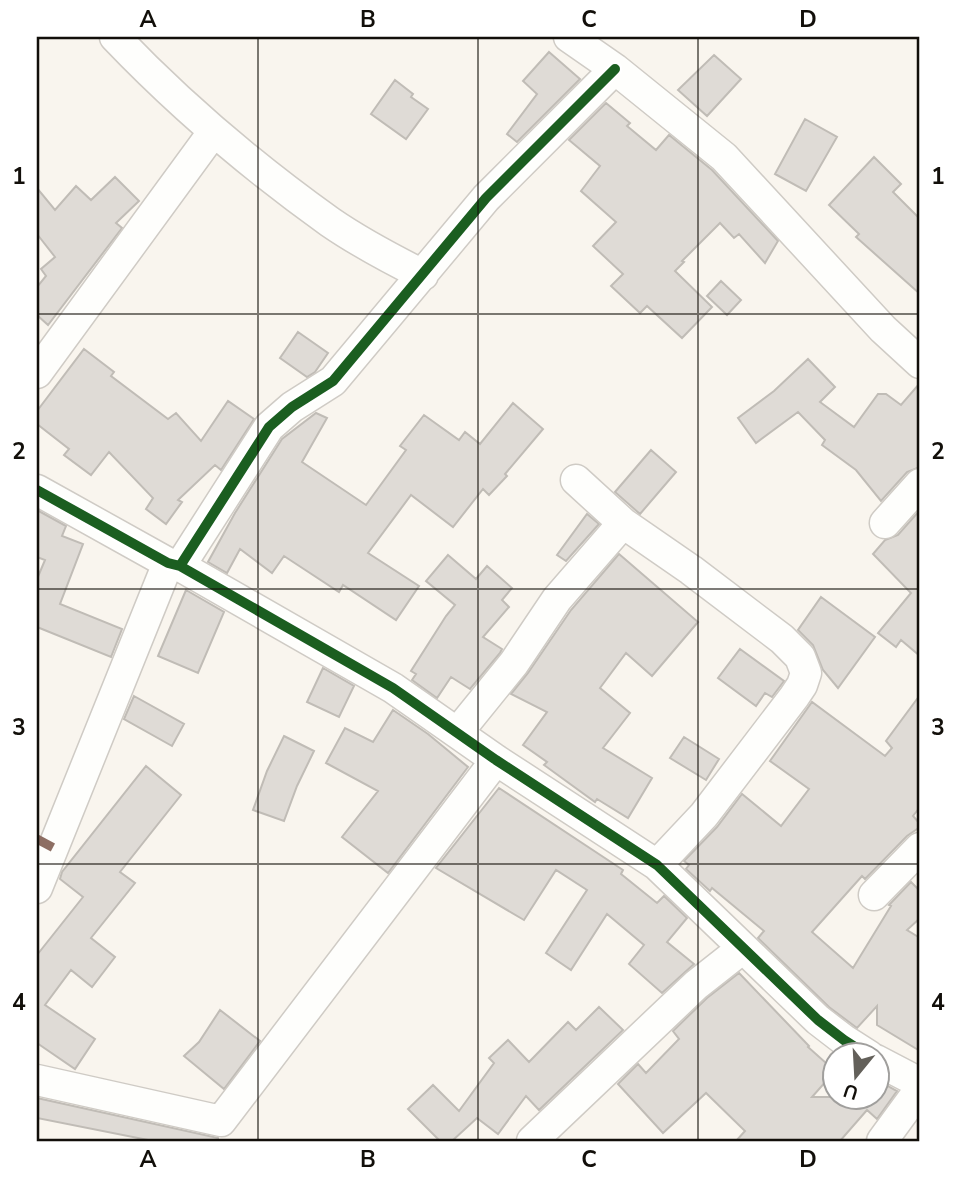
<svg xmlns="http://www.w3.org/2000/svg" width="957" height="1178" font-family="'Nunito Sans',sans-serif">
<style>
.building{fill:#dfdbd6;stroke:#c0bcb6;stroke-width:2}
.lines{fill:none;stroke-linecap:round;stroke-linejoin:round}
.minor-casing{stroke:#cfcbc5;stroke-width:33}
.minor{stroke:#fefefc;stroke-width:30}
.quiet{stroke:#8d6e63;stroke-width:9;stroke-dasharray:18 9;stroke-linecap:butt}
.cycleway-casing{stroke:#fff;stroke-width:15}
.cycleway{stroke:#1b5e20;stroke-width:10}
.grid{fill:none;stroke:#120f0a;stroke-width:2;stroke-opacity:0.55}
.neatline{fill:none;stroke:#120f0a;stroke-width:2.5}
.grid-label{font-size:23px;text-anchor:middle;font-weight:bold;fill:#120f0a}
</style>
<rect width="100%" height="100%" fill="#f9f5ee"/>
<path class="building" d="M 549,52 L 580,79 L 517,142 L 507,134 L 537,94 L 523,81 Z
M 714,55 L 741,79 L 707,116 L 678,90 Z
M 395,80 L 413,94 L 411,97 L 428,109 L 406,139 L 371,114 Z
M 606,103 L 630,123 L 627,126 L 656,150 L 669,135 L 712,170 L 778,241 L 765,263 L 739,234 L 734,238 L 720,223 L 682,261 L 684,262 L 675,271 L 712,307 L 682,338 L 647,306 L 640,313 L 611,286 L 623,274 L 593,246 L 616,222 L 581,191 L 600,166 L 569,140 Z
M 805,119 L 837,137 L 806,191 L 775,174 Z
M 874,157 L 901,184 L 893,192 L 920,219 L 920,294 L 856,237 L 859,234 L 829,205 Z
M 115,177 L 139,201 L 116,223 L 122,228 L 48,325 L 37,315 L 37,287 L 46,276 L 41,269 L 55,257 L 37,234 L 37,188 L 55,210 L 76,186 L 91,200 Z
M 721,281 L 741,300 L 727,315 L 707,296 Z
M 298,332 L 328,353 L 315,372 L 307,377 L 280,358 Z
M 84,349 L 114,372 L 111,376 L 168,419 L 176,413 L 201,441 L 228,401 L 254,419 L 221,470 L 215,465 L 178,500 L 182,502 L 166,524 L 146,509 L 153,498 L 109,452 L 91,475 L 64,455 L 69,449 L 37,424 L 37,411 Z
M 808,359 L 835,387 L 820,402 L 854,427 L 878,394 L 886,394 L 901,405 L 920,383 L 920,467 L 907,472 L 881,501 L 856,470 L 822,445 L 825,440 L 798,412 L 756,443 L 738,418 L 774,391 Z
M 513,403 L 543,429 L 505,474 L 507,476 L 489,495 L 483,489 L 453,527 L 411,495 L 368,553 L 419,586 L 396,620 L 343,585 L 339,592 L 284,556 L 272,573 L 240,549 L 227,573 L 208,562 L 235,513 L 282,439 L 316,413 L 327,418 L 302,462 L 366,505 L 406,450 L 400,446 L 424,415 L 459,440 L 465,432 L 480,444 Z
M 651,450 L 676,472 L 640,514 L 615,492 Z
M 37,510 L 66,526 L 62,536 L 83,544 L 60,604 L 122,629 L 111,657 L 37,627 L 37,579 L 45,560 L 37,557 Z
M 920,510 L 920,656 L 901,640 L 896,647 L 878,633 L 911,593 L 873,554 L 885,540 L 898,535 Z
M 587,514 L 599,524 L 566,561 L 557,555 Z
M 619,554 L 698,622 L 652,676 L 626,653 L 600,688 L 630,713 L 603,748 L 652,778 L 628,818 L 597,799 L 595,802 L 544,765 L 547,762 L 523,745 L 547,712 L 511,694 L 528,673 L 571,610 Z
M 448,555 L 476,579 L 487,566 L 512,588 L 502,600 L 509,607 L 483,637 L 502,649 L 500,653 L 470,689 L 451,677 L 437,698 L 412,680 L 416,674 L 411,671 L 446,616 L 455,605 L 426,581 Z
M 186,590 L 224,612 L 198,673 L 158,656 Z
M 821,597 L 875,637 L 838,688 L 823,670 L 813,645 L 798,630 Z
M 740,649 L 784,681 L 772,697 L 765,693 L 756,706 L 718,678 Z
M 323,668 L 354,686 L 339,717 L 307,702 Z
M 920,695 L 920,807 L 913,816 L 920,824 L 920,827 L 907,836 L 865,879 L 862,876 L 812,932 L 853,968 L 891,906 L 889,905 L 911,882 L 920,891 L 920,918 L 907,930 L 920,938 L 920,1051 L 877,1025 L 877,1006 L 857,1028 L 829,1007 L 758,938 L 764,931 L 712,888 L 710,891 L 686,869 L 689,865 L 684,861 L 717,827 L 742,794 L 781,826 L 809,789 L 770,761 L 812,702 L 885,756 L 892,748 L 886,741 Z
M 134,696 L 184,724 L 172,746 L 124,719 Z
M 393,710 L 428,734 L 468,767 L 388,873 L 342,837 L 378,791 L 326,763 L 345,728 L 373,742 Z
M 284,736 L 314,751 L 297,786 L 284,821 L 253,810 L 267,771 Z
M 684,737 L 719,759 L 706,780 L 670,758 Z
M 146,766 L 181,795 L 120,872 L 135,883 L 91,938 L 115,957 L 92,987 L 71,970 L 45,1005 L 95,1039 L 75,1069 L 37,1043 L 37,955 L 83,897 L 60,879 L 62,872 Z
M 499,788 L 623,870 L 621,874 L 657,903 L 664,896 L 687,918 L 667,942 L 694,964 L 662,993 L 629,964 L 644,945 L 607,914 L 571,970 L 546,953 L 587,890 L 556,870 L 524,920 L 436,868 Z
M 739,973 L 809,1046 L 808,1047 L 835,1071 L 812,1097 L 877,1097 L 877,1080 L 897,1091 L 877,1119 L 867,1110 L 840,1141 L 736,1141 L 745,1131 L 706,1093 L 663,1133 L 618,1084 L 638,1064 L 646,1073 L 679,1039 L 673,1031 L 707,998 Z
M 599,1007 L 623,1030 L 539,1110 L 526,1096 L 498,1134 L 477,1118 L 452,1141 L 437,1141 L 438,1139 L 408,1109 L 433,1085 L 459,1111 L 494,1063 L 489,1058 L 508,1040 L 529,1062 L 568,1022 L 576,1030 Z
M 220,1010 L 260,1041 L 224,1089 L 184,1056 L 199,1042 Z
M 37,1098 L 218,1138 L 218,1141 L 153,1141 L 37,1118 Z"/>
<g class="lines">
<g class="minor-casing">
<path id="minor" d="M 115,37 C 180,105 253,167 330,222 C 359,242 391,259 423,275
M 569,37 L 615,69 L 724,157 L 883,329 L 920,363
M 37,373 L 214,131
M 576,480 L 623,523 L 691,570 L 782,639 L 800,657 L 806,673 L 802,685 L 794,697 L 704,815 L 657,865
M 37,490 L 168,563 L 180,566 L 393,688 L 496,760 L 657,865 L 818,1020 L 844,1040 L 869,1056
M 885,523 L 920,484
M 180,566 L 269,427 L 292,407 L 333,381 L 486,198 L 615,69
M 458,732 L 514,663 L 557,599 L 623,523
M 37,888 L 168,563
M 874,895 L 920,848
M 876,1060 L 920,1083
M 37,1080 L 221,1121 L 496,760
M 532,1141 L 696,985 L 743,948
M 882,1141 L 920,1089"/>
</g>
<use href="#minor" class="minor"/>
<path class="quiet" d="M 37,839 L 54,848"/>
<g class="cycleway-casing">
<path id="cycleway" d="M 37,490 L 168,563 L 180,566 L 393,688 L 496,760 L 657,865 L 818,1020 L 844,1040 L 869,1056
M 180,566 L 269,427 L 292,407 L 333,381 L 486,198 L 615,69"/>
</g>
<use href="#cycleway" class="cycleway"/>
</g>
<path class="grid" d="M 258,37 L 258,1141M 478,37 L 478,1141M 698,37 L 698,1141M 37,314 L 920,314M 37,589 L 920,589M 37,864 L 920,864"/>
<rect width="957" height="1178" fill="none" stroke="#ffffff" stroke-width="77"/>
<g transform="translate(856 1076) rotate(198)"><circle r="33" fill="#ffffff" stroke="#a09f9d" stroke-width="2"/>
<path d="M0-5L12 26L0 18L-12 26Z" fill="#63605a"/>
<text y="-10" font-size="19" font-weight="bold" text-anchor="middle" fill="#120f0a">U</text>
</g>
<rect x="38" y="38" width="880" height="1102" class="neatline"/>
<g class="grid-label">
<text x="148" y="27">A</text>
<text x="368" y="27">B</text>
<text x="589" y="27">C</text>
<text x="808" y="27">D</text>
<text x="19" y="184">1</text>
<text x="938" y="184">1</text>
<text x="19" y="459">2</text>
<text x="938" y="459">2</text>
<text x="19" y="735">3</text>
<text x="938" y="735">3</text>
<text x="19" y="1010">4</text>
<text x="938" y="1010">4</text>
<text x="148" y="1167">A</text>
<text x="368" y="1167">B</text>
<text x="589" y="1167">C</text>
<text x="808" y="1167">D</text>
</g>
</svg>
